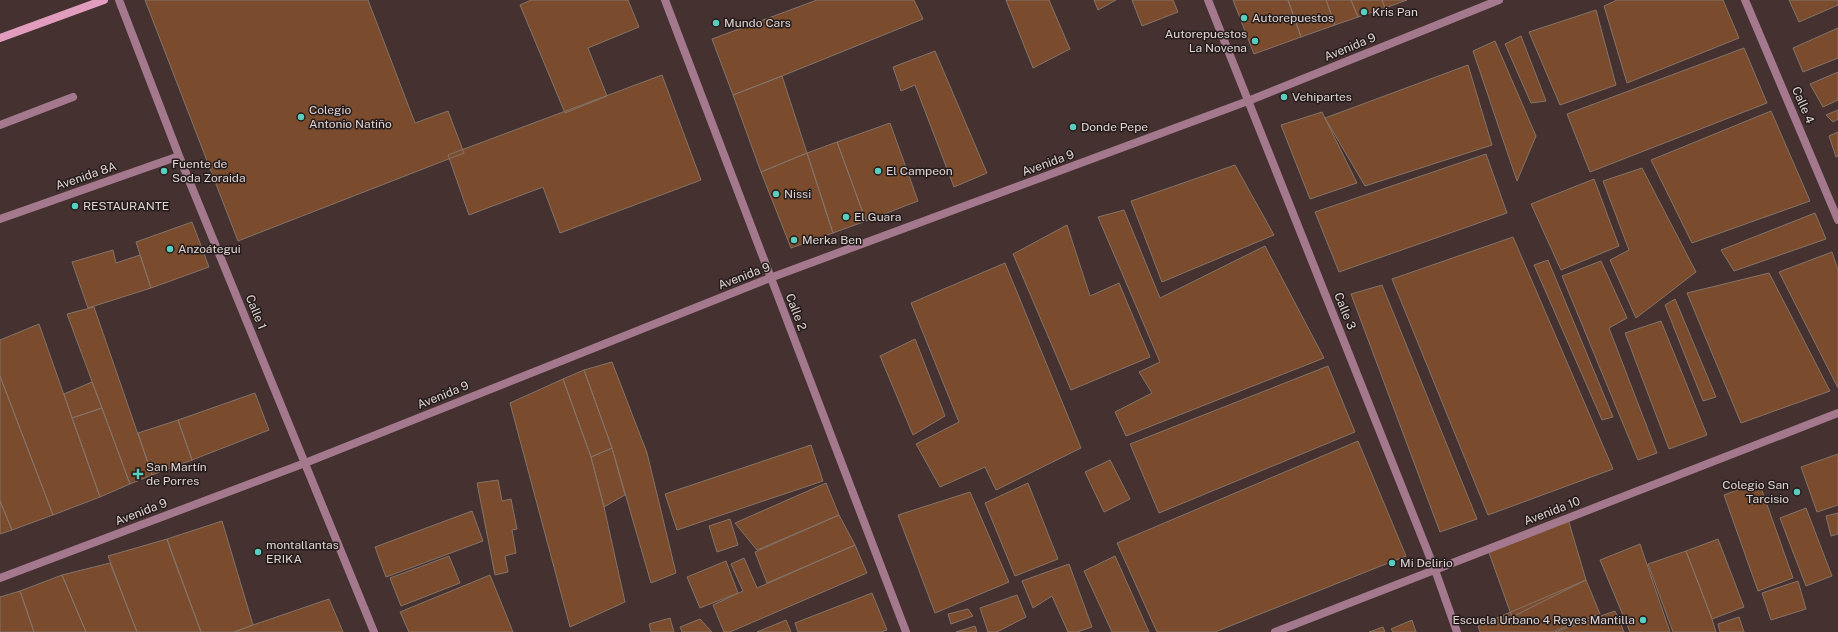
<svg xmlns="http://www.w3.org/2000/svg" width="1838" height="632" font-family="'Public Sans',sans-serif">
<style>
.building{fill:#7a4c2d;stroke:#857368}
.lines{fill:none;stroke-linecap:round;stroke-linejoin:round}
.service{stroke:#a4788d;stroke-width:8}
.minor{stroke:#a4788d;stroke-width:8}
.secondary{stroke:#e29cbe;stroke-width:8}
.poi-dot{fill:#59cebe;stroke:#241b1b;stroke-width:1.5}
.labels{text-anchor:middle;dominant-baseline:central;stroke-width:3;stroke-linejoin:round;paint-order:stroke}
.poi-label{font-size:12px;fill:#e1d5d4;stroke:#241b1b;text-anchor:start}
.street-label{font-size:12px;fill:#e1d5d4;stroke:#241b1b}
</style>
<rect width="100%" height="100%" fill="#443130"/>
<path class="building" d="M 145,0 L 368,0 L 415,123 L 448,111 L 464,153 L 238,241 Z
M 531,0 L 628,0 L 639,27 L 588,48 L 607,96 L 565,113 L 520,5 Z
M 817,0 L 914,0 L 923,19 L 782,76 L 733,95 L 712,39 Z
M 1006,0 L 1049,0 L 1070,49 L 1033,68 Z
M 1094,0 L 1116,0 L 1098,10 Z
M 1132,0 L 1173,0 L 1178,12 L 1142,26 Z
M 1233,0 L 1288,0 L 1301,37 L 1254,54 Z
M 1288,0 L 1326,0 L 1335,25 L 1301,37 Z
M 1326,0 L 1351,0 L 1358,17 L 1335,25 Z
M 1351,0 L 1382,0 L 1385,8 L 1358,17 Z
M 1382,0 L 1407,0 L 1385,8 Z
M 1617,0 L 1723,0 L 1739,38 L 1627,83 L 1604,6 Z
M 1789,0 L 1838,0 L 1838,5 L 1799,22 Z
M 1596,10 L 1616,85 L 1560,105 L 1529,32 Z
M 1838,28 L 1838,58 L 1803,72 L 1793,48 Z
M 1521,36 L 1546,101 L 1531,103 L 1505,44 Z
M 1495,41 L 1536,136 L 1517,181 L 1473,51 Z
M 1744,48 L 1767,103 L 1590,172 L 1567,114 Z
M 935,51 L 987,173 L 954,187 L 915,85 L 901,91 L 893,67 Z
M 1468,65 L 1492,145 L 1365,186 L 1325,118 Z
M 1838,72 L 1838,100 L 1823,107 L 1810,84 Z
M 662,75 L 701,180 L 560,233 L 543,187 L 469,215 L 448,155 Z
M 782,76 L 807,153 L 761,172 L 733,95 Z
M 1838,110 L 1838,119 L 1833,122 L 1826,115 Z
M 1771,111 L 1810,201 L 1692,243 L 1651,160 Z
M 1322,112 L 1357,183 L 1310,199 L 1281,125 Z
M 890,123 L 918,201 L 866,221 L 837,142 Z
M 1838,132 L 1838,156 L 1836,157 L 1829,136 Z
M 837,142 L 866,221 L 833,233 L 807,153 Z
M 807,153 L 833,233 L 791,248 L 761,172 Z
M 1486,154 L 1507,213 L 1339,272 L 1315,212 Z
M 1235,165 L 1274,235 L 1162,282 L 1131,201 Z
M 1642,168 L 1696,272 L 1636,318 L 1610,260 L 1629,250 L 1603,181 Z
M 1594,179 L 1619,246 L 1561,270 L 1531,204 Z
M 1124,210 L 1160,298 L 1265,246 L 1324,358 L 1126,436 L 1115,412 L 1152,393 L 1139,372 L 1160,362 L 1098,217 Z
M 1815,213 L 1826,239 L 1734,271 L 1721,250 Z
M 192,222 L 209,267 L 151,288 L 136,242 Z
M 1067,225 L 1090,296 L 1119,283 L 1150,357 L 1071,390 L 1013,254 Z
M 1513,237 L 1613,469 L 1488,515 L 1392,279 Z
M 113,250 L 116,263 L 140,255 L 151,288 L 88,308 L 72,262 Z
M 1832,252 L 1838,270 L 1838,388 L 1779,272 Z
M 1548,260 L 1613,417 L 1602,420 L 1534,265 Z
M 1601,261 L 1627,318 L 1609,328 L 1657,453 L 1638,460 L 1562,276 Z
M 1005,263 L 1081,448 L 996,490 L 985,467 L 940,487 L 916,444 L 959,422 L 911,303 Z
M 1769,273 L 1830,391 L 1741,423 L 1687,293 Z
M 1382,285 L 1477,519 L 1440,532 L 1351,294 Z
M 1675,299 L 1716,397 L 1703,401 L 1665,305 Z
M 94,307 L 152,475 L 130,484 L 67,314 Z
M 1661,321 L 1707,435 L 1669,449 L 1625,333 Z
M 39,324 L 100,497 L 53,515 L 0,376 L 0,340 Z
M 915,339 L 945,416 L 913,435 L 880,356 Z
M 612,362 L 647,453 L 676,573 L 651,583 L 612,448 L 584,370 Z
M 1328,366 L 1355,432 L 1159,513 L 1130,444 Z
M 584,370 L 612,448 L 591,457 L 563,379 Z
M 0,376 L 53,515 L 12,530 L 0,501 Z
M 563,379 L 591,457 L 604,507 L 625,602 L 570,627 L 510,403 Z
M 92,382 L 102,408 L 72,418 L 64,394 Z
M 255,393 L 269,430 L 192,460 L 178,420 Z
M 102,408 L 130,484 L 100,497 L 72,418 Z
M 178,420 L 192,460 L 152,475 L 138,433 Z
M 1358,441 L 1406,556 L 1215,632 L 1157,632 L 1117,543 Z
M 811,445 L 823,481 L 677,530 L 665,494 Z
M 612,448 L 625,495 L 604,507 L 591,457 Z
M 1838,454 L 1838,505 L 1817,512 L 1801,467 Z
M 1110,460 L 1130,499 L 1104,512 L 1085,472 Z
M 498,480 L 502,501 L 511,499 L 517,529 L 512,530 L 516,553 L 505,556 L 508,572 L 495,575 L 477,483 Z
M 1759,482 L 1793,578 L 1758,591 L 1724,495 Z
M 826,483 L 839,515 L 757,550 L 735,523 Z
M 1028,483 L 1058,559 L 1015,576 L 985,503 Z
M 970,492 L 1009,582 L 935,613 L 898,515 Z
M 0,501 L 12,530 L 0,534 Z
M 1806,508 L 1832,576 L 1806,586 L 1780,518 Z
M 472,511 L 483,541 L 386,577 L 375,547 Z
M 1838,513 L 1838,534 L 1831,536 L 1826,516 Z
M 839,515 L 855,545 L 767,583 L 755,552 Z
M 730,519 L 738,545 L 717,552 L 709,526 Z
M 1568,519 L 1586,580 L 1512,617 L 1488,550 Z
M 222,521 L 253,625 L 234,632 L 201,632 L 167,539 Z
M 167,539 L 173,557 L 201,632 L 137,632 L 108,556 Z
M 1718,539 L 1744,607 L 1712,619 L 1686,551 Z
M 1640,544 L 1670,632 L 1630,632 L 1600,560 Z
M 855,545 L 867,573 L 730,632 L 724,632 L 713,605 L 743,591 L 731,564 L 744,558 L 757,588 Z
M 1686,551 L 1712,619 L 1716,632 L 1673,632 L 1648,564 Z
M 449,556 L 460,583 L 401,606 L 390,578 Z
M 1115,556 L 1149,632 L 1112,632 L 1084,571 Z
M 726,561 L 738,593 L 700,608 L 687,577 Z
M 110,563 L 137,632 L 86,632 L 62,575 Z
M 1069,564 L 1092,627 L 1077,632 L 1068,632 L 1052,596 L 1033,608 L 1022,581 Z
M 62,575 L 86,632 L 34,632 L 20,591 Z
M 490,575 L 513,632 L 409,632 L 400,612 Z
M 1586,580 L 1600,614 L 1552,632 L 1480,632 L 1478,626 Z
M 1798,581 L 1806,609 L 1771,620 L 1762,593 Z
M 20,591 L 34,632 L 0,632 L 0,597 Z
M 872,593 L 887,630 L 881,632 L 798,632 L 795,623 Z
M 1017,595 L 1026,617 L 997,632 L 988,632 L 980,608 Z
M 329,599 L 343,632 L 234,632 L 253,625 Z
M 968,609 L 973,616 L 951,624 L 948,614 Z
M 1615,611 L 1624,632 L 1555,632 Z
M 1739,617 L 1744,632 L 1720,632 L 1718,624 Z
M 670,618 L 674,632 L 651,632 L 649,624 Z
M 700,619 L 712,632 L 682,632 L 680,627 Z
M 786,620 L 791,632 L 757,632 Z
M 1412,620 L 1416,632 L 1393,632 L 1391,629 Z
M 975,626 L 977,632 L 956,632 Z
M 1383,627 L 1385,632 L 1369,632 Z"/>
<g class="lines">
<path class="service" d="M 0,125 L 73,97"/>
<path class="minor" d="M 119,0 L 179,156 L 374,632
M 665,0 L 906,632
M 1208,0 L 1435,570 L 1457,632
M 1745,0 L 1838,220
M 0,219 L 179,156
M 0,578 L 305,463 L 770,278 L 1248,101 L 1499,0
M 1275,632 L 1838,413"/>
<path class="secondary" d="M 0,38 L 104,0"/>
</g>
<g class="poi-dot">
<circle cx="1364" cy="12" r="4"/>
<circle cx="1244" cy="18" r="4"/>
<circle cx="716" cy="23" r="4"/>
<circle cx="1255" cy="41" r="4"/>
<circle cx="1284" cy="97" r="4"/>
<circle cx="301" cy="117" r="4"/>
<circle cx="1073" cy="127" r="4"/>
<circle cx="164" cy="171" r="4"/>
<circle cx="878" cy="171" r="4"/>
<circle cx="776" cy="194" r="4"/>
<circle cx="75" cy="206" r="4"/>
<circle cx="846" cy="217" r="4"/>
<circle cx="794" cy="240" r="4"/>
<circle cx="170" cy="249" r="4"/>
<path d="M136 468h4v4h4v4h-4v4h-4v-4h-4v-4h4z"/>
<circle cx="1797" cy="492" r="4"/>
<circle cx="258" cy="552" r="4"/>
<circle cx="1392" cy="563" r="4"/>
<circle cx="1643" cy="620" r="4"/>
</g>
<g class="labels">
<g class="poi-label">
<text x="1372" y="12">Kris Pan</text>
<text x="1252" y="18">Autorepuestos</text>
<text x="724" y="23">Mundo Cars</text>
<text x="1247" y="34" text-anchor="end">Autorepuestos<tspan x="1247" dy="14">La Novena</tspan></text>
<text x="1292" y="97">Vehipartes</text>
<text x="309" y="110">Colegio<tspan x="309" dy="14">Antonio Natiño</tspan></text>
<text x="1081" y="127">Donde Pepe</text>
<text x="172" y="164">Fuente de<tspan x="172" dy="14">Soda Zoraida</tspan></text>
<text x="886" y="171">El Campeon</text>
<text x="784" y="194">Nissi</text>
<text x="83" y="206">RESTAURANTE</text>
<text x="854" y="217">El Guara</text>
<text x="802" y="240">Merka Ben</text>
<text x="178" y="249">Anzoátegui</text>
<text x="146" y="467">San Martín<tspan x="146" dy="14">de Porres</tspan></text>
<text x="1789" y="485" text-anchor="end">Colegio San<tspan x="1789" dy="14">Tarcisio</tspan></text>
<text x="266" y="545">montallantas<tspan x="266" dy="14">ERIKA</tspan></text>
<text x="1400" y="563">Mi Delirio</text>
<text x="1635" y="620" text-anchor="end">Escuela Urbano 4 Reyes Mantilla</text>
</g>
<g class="street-label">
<text transform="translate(1350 47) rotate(-22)">Avenida 9</text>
<text transform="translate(1803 105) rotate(67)">Calle 4</text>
<text transform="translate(1048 163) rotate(-20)">Avenida 9</text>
<text transform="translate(86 176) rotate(-19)">Avenida 8A</text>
<text transform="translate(744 276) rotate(-21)">Avenida 9</text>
<text transform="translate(1345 311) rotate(68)">Calle 3</text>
<text transform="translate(256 312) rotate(68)">Calle 1</text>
<text transform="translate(796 312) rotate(69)">Calle 2</text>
<text transform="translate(443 395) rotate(-22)">Avenida 9</text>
<text transform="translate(1552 511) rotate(-21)">Avenida 10</text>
<text transform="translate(141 512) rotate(-21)">Avenida 9</text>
</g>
</g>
</svg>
